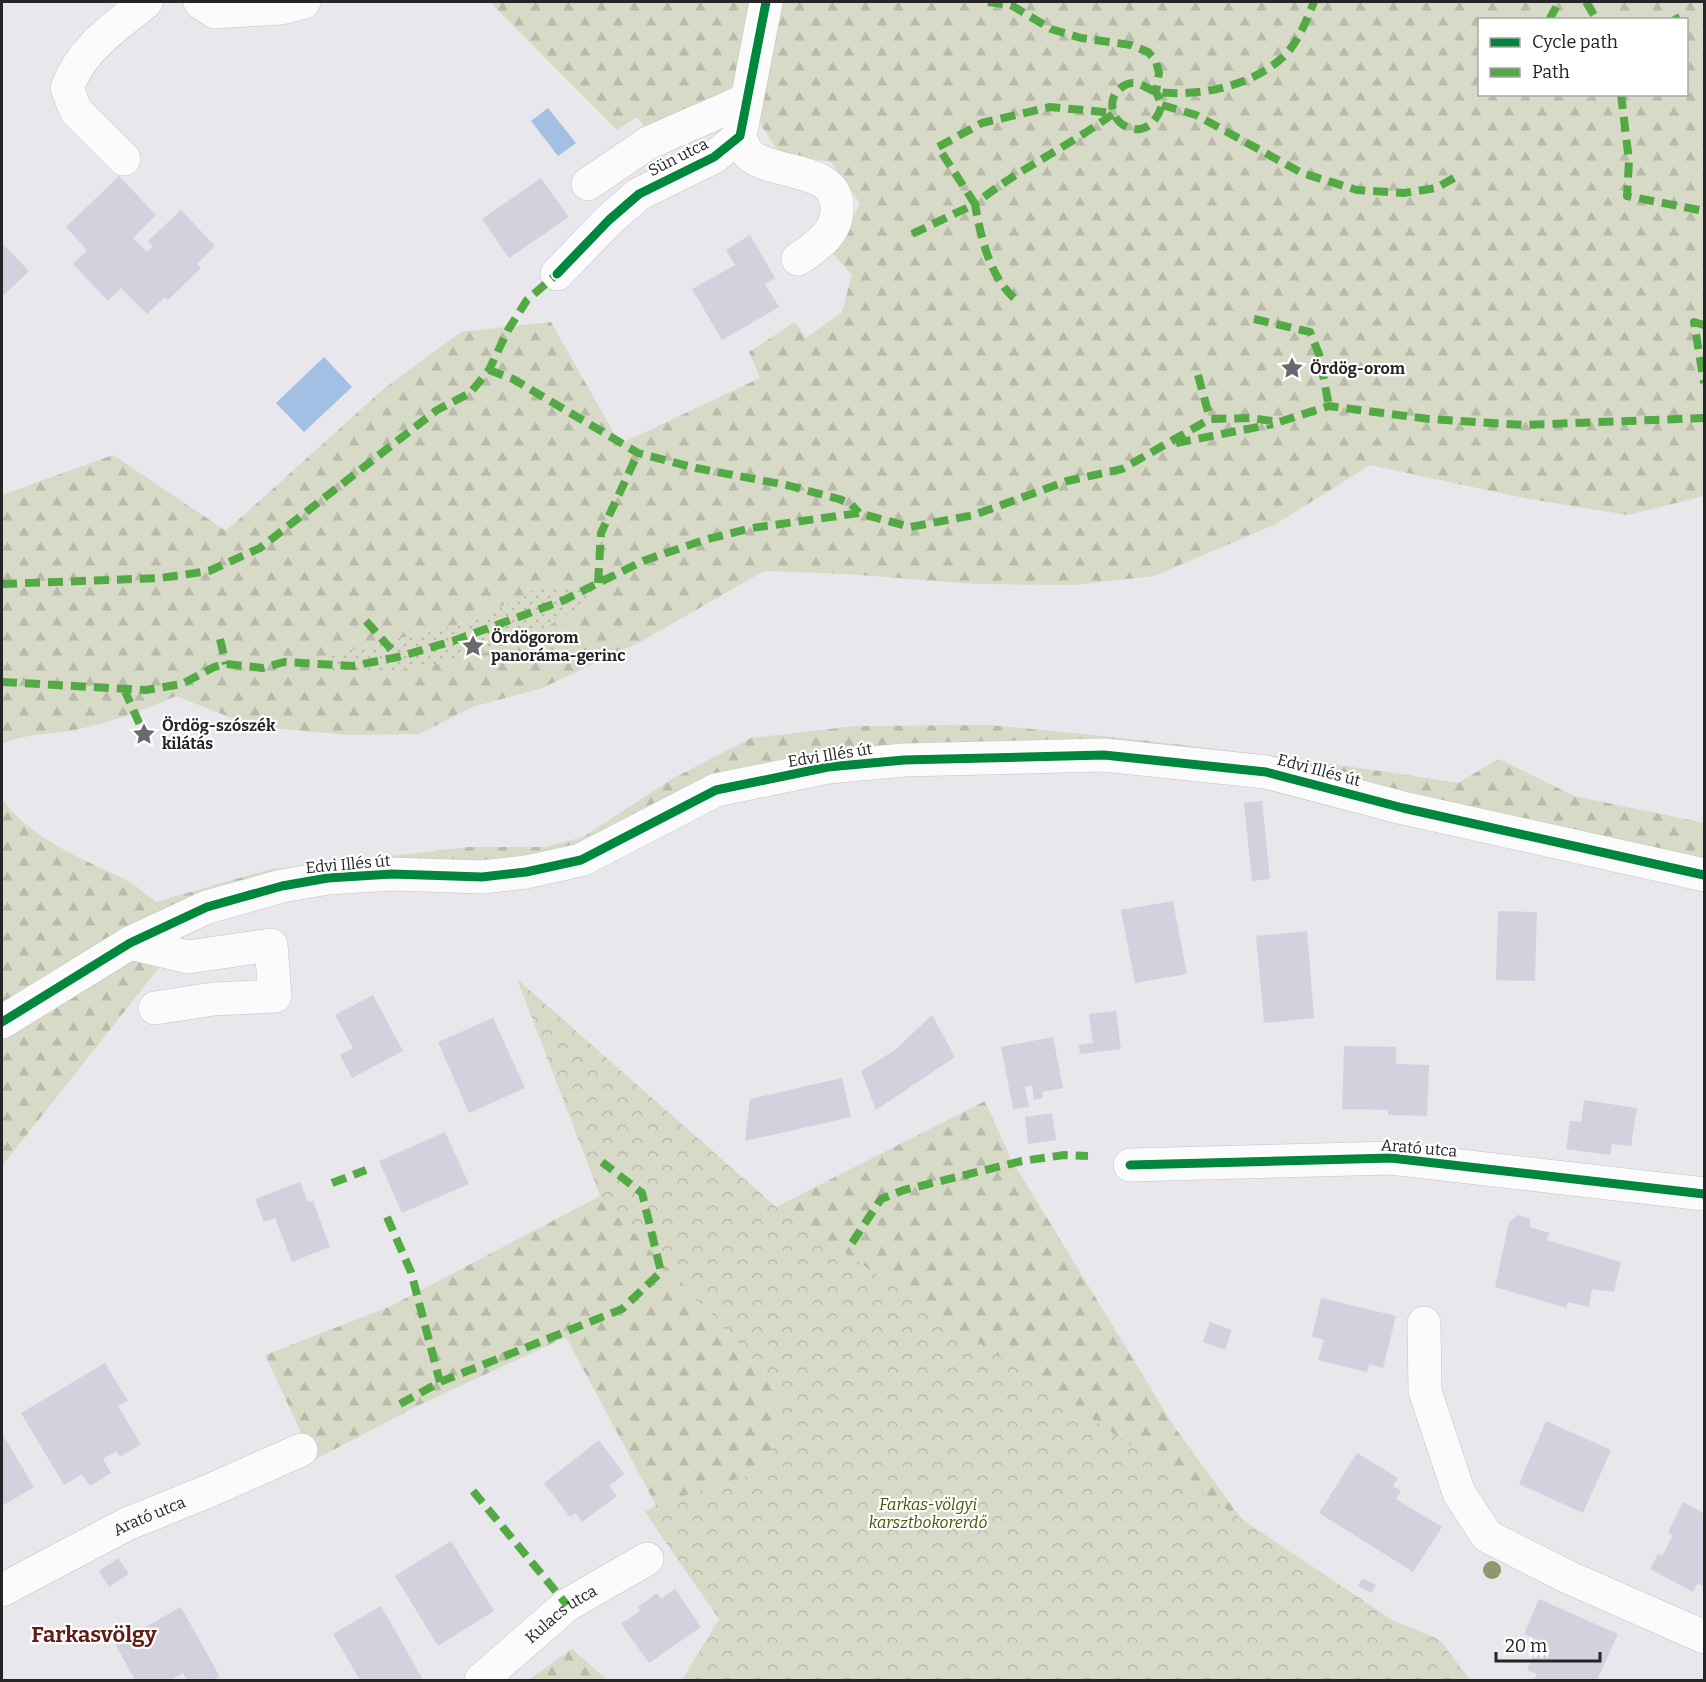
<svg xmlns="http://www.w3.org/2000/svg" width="1706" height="1682" font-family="Bitter,serif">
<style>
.grass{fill:url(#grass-dots)}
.forest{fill:url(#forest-firs);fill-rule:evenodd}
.park{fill:url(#park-crowns)}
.water{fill:#a2c0e4}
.building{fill:#d1d2de}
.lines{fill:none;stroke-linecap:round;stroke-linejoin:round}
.minor-casing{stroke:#c4c4c7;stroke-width:34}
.minor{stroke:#fbfbfc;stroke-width:33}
.quiet{stroke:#53aa44;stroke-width:8;stroke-dasharray:15 8;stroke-linecap:butt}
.cycleway-casing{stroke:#fff;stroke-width:13}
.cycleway{stroke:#00873e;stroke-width:9}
.tree{fill:#93956d}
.labels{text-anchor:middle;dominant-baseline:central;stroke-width:4.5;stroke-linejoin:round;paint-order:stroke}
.street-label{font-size:16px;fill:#252528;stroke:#fff}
.poi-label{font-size:16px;font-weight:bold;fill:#252528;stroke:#fff;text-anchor:start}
.park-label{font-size:16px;font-style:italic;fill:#4e5205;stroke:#fff}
.district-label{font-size:22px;font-weight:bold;fill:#621e16;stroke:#fff}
</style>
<defs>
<pattern id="grass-dots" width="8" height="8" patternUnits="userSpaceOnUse" patternTransform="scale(1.5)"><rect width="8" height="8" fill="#d7dac6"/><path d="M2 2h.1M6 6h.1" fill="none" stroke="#b8bbaa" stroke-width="1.8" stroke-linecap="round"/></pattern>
<pattern id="forest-firs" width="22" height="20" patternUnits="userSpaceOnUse" patternTransform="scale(1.5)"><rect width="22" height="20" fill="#d7dac6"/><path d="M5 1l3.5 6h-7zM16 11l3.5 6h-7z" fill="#b8bbaa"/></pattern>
<pattern id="park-crowns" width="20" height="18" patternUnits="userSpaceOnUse" patternTransform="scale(1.5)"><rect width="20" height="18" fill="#d7dac6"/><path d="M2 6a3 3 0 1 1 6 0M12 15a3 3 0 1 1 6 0" fill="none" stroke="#b8bbaa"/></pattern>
</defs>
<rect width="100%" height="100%" fill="#e7e7ec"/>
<path class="grass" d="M 539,587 L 602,588 L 582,606 L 521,642 L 458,660 L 392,672 L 332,675 L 330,655 L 472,621 Z"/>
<path class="forest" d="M 490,2 L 1704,2 L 1704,496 L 1628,515 L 1524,498 L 1370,465 L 1274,525 L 1154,576 L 1073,585 L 975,584 L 847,574 L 764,571 L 642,641 L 542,688 L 472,707 L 419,734 L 349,735 L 252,726 L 176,696 C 143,710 110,723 74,730 C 49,735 26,733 2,744 L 2,495 L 113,455 L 226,531 L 386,387 L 461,332 L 551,322 L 620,444 L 760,378 L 749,352 L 795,322 L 806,338 L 842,312 L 852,275 L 831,251 L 846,236 L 860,203 L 831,162 L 780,154 L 735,85 L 649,133 L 637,117 L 617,130 ZM 1480,20 L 1686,20 L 1686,94 L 1480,94 ZM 539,587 L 602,588 L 582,606 L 521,642 L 458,660 L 392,672 L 332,675 L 330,655 L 472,621 Z
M 988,725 C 1145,739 1301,758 1458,783 L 1499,759 L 1574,796 L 1704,823 L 1704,875 L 1104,755 L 716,790 L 581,860 L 207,907 L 2,1166 L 2,799 C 30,839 83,859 126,880 C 136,885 146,895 156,902 L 271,869 L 338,865 L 374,858 L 468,847 L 546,847 L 583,837 L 672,779 L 751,738 L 856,726 Z
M 985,1101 L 1011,1159 L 1175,1428 L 1244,1522 L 776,1207 Z
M 600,1196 L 772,1379 L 783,1420 L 762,1471 L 656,1505 L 566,1337 L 415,1407 L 314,1460 L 265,1355 L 389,1307 Z
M 572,1649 L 607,1680 L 528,1680 Z"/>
<path class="park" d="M 517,979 L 776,1207 L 1392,1620 L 1440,1640 L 1470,1680 L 682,1680 L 719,1619 L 645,1512 L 656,1505 L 762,1471 L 783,1420 L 772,1379 L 600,1196 Z"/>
<path class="water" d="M 548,108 L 576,143 L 558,156 L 531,121 Z
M 324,357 L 352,387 L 304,432 L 276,403 Z"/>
<path class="building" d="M 119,176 L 156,215 L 133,238 L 147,252 L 153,246 L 148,241 L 181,210 L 215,246 L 197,264 L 201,268 L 168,300 L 165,297 L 147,314 L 121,288 L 108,301 L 73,264 L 87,250 L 66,227 Z
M 541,178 L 569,217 L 509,258 L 482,219 Z
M 750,235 L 775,278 L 765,284 L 779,307 L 722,340 L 692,289 L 735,265 L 726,250 Z
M 2,243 L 29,271 L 2,297 Z
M 1262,801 L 1270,879 L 1252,881 L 1244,803 Z
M 1173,901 L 1187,974 L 1135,983 L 1121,910 Z
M 1498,911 L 1537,912 L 1535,981 L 1496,980 Z
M 1307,931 L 1314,1018 L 1264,1023 L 1256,936 Z
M 373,995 L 403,1051 L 352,1078 L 340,1055 L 353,1048 L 335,1015 Z
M 1116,1011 L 1121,1049 L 1080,1054 L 1079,1045 L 1093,1043 L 1089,1014 Z
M 932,1015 L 955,1057 L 876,1110 L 861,1071 L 895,1050 Z
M 493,1018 L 525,1088 L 469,1113 L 438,1042 Z
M 1053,1037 L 1063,1088 L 1042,1092 L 1043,1098 L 1034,1100 L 1032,1085 L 1025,1087 L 1029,1107 L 1013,1109 L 1001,1047 Z
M 1344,1046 L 1396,1047 L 1396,1064 L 1429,1065 L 1427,1116 L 1388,1115 L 1388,1110 L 1342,1109 Z
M 842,1078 L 851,1117 L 745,1141 L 750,1099 Z
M 1584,1100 L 1637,1108 L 1631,1146 L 1612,1144 L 1610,1155 L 1566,1149 L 1570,1121 L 1581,1122 Z
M 1052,1113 L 1056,1140 L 1028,1144 L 1025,1117 Z
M 445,1132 L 469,1184 L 402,1213 L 379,1161 Z
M 300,1182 L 308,1202 L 313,1201 L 330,1247 L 292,1262 L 275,1218 L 264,1222 L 255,1199 Z
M 1518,1215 L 1530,1219 L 1530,1227 L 1550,1233 L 1546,1240 L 1621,1262 L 1614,1292 L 1592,1289 L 1589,1307 L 1568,1302 L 1566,1308 L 1495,1287 L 1509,1222 Z
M 1321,1298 L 1396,1316 L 1383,1368 L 1369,1364 L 1367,1372 L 1318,1360 L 1324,1340 L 1312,1337 Z
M 1210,1322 L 1232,1330 L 1225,1350 L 1203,1342 Z
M 105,1363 L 128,1401 L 118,1406 L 141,1444 L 120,1457 L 116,1451 L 103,1459 L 111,1473 L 90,1486 L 82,1474 L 64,1485 L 21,1413 Z
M 1546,1421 L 1611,1450 L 1583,1513 L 1519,1484 Z
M 2,1433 L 34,1487 L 2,1506 Z
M 599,1440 L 624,1474 L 609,1486 L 617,1496 L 582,1522 L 575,1513 L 570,1517 L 544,1483 Z
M 1357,1453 L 1398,1478 L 1393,1486 L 1401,1491 L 1396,1499 L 1442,1527 L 1413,1572 L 1319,1513 Z
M 1683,1502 L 1704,1513 L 1704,1587 L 1698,1583 L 1693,1592 L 1650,1569 L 1658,1554 L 1662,1556 L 1673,1535 L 1668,1533 Z
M 451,1541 L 494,1611 L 438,1646 L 395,1576 Z
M 118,1558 L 129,1574 L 109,1587 L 99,1571 Z
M 1362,1578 L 1376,1585 L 1372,1593 L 1358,1586 Z
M 675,1589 L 701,1627 L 649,1663 L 621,1624 L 640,1611 L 638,1607 L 657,1593 L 661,1599 Z
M 1539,1599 L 1618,1634 L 1597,1680 L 1534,1680 L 1537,1674 L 1527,1670 L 1540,1641 L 1524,1634 Z
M 381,1606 L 423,1680 L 360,1680 L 333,1634 Z
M 181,1607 L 220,1677 L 213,1680 L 187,1680 L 183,1673 L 170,1680 L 135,1680 L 115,1644 Z"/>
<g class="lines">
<g class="minor-casing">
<g id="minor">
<path d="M 200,2 L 215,12 L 281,8 L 304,2"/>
<path d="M 740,136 C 742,141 744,149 748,153 C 769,176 837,165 837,207 C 838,232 818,246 798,259"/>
<path d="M 124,159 L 76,111 L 67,88 C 82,48 114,28 146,2"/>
<path d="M 588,184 L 648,143 L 746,100"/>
<path d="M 557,274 L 609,220 L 639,194 L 714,157 L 740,136 L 766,2"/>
<path d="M 130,943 L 188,957 L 271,945 L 275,996 L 213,999 L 155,1008"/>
<path d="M 2,1022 L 130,943 L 207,907 L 282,886 L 328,878 L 392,874 L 482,877 L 526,872 L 581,860 L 716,790 L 828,767 L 904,760 L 1104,755 L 1266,772 L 1403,808 L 1704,875"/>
<path d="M 1130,1165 L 1391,1158 L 1704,1194"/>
<path d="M 1424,1323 L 1425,1391 L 1459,1493 L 1487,1536 L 1568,1577 L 1704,1637"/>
<path id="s1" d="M 2,1590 L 127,1524 L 211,1490 L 301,1450"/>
<path id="s2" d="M 481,1680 L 567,1605 L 647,1559"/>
</g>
</g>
<use href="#minor" class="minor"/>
<path class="quiet" d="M 988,2 L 1011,5 L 1051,29 L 1081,38 L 1131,45 L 1148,52 L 1156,61 L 1159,73 L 1156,92 L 1162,105 C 1149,148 1106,126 1113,99 C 1116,90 1125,83 1133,83 C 1143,83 1149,91 1158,92 C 1199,97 1252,86 1283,57 C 1298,43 1306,21 1314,2
M 1586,2 L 1597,20
M 1645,19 L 1645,20
M 1549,20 L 1559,2
M 1674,20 L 1680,17
M 1621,94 L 1629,161 L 1627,196 L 1704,211
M 1162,105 L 1196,115 L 1302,173 L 1357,190 L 1404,193 L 1436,188 L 1461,174
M 912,234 L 975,204 L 938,147 L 982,123 L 1050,107 L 1114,113
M 1014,298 C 990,277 980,235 975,204 C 1018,169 1070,146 1114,113
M 1254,319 L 1310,332 L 1319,354 L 1329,406
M 1704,325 L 1694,322 L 1704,383
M 489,370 L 513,379 L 638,453 L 696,468 L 786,485 L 839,499 L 851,504 L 859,513
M 1198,375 L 1210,419
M 1176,443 L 1273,424
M 598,583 L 601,533 L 638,453
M 2,584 L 160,578 L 209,571 L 260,548 L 437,410 L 470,393 L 489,370 L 508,330 L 527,300 L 557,274
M 366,621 L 398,657
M 220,639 L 226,664
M 2,682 L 146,690 L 182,684 L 214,667 L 226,664 L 263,668 L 284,662 L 353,666 L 398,657 L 453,641 L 562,601 L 643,561 L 704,540 L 752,528 L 859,513 L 910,527 L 974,515 L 1067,481 L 1122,469 L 1210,419 L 1251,418 L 1279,422 L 1329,406 L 1429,419 L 1524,425 L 1704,418
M 124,689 L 144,734
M 332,1183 L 366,1170
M 387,1217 L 411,1272 L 440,1382
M 852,1243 L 881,1199 L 904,1190 L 1022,1161 L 1064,1155 L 1088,1156
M 400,1404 L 440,1382 L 622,1309 L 661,1272 L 642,1193 L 602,1162
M 473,1491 L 567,1605"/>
<g class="cycleway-casing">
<path id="cycleway" d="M 557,274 L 609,220 L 639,194 L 714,157 L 740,136 L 766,2
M 2,1022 L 130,943 L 207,907 L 282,886 L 328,878 L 392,874 L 482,877 L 526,872 L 581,860 L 716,790 L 828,767 L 904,760 L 1104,755 L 1266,772 L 1403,808 L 1704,875
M 1130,1165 L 1391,1158 L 1704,1194"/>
</g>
<use href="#cycleway" class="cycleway"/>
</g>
<circle class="tree" cx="1492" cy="1570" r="9"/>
<defs>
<g id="sight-bare" transform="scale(1.8)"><path d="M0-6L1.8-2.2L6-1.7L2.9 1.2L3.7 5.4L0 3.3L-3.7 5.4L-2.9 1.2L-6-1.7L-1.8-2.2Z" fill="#69696d" stroke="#fff" stroke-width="2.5" paint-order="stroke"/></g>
</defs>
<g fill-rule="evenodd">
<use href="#sight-bare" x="1292" y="368"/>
<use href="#sight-bare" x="473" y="646"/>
<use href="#sight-bare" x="144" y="734"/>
</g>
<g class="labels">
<g class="street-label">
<text transform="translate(678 157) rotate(-27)">Sün utca</text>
<text transform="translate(830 755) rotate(-9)">Edvi Illés út</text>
<text transform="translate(1319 770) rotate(15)">Edvi Illés út</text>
<text transform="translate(348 864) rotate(-5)">Edvi Illés út</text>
<text transform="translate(1419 1148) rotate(5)">Arató utca</text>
<text stroke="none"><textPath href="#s1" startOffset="165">Arató utca</textPath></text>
<text stroke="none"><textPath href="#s2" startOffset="104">Kulacs utca</textPath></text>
</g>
<g class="poi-label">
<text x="1310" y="368">Ördög-orom</text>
<text x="491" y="637">Ördögorom<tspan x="491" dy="18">panoráma-gerinc</tspan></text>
<text x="162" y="725">Ördög-szószék<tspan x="162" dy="18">kilátás</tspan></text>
</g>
<g class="park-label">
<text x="928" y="1504">Farkas-völgyi<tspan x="928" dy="18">karsztbokorerdő</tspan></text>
</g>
<g class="district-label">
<text x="94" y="1634">Farkasvölgy</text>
</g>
</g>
<rect width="1706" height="1682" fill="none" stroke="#252528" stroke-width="6"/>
<rect x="1478" y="18" width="210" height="78" fill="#ffffff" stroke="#a8a8a9" stroke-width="1.5"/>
<rect x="1490" y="38" width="30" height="9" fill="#00873e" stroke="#a8a8a9" stroke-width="1.5"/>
<text x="1532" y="48" font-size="18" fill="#252528">Cycle path</text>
<rect x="1490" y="68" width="30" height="9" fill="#53aa44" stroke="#a8a8a9" stroke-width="1.5"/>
<text x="1532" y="78" font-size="18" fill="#252528">Path</text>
<path d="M1496 1652v9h104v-9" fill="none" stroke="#252528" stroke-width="3"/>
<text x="1505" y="1652" font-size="18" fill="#252528" stroke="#ffffff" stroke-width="4.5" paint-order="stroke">20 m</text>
</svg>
